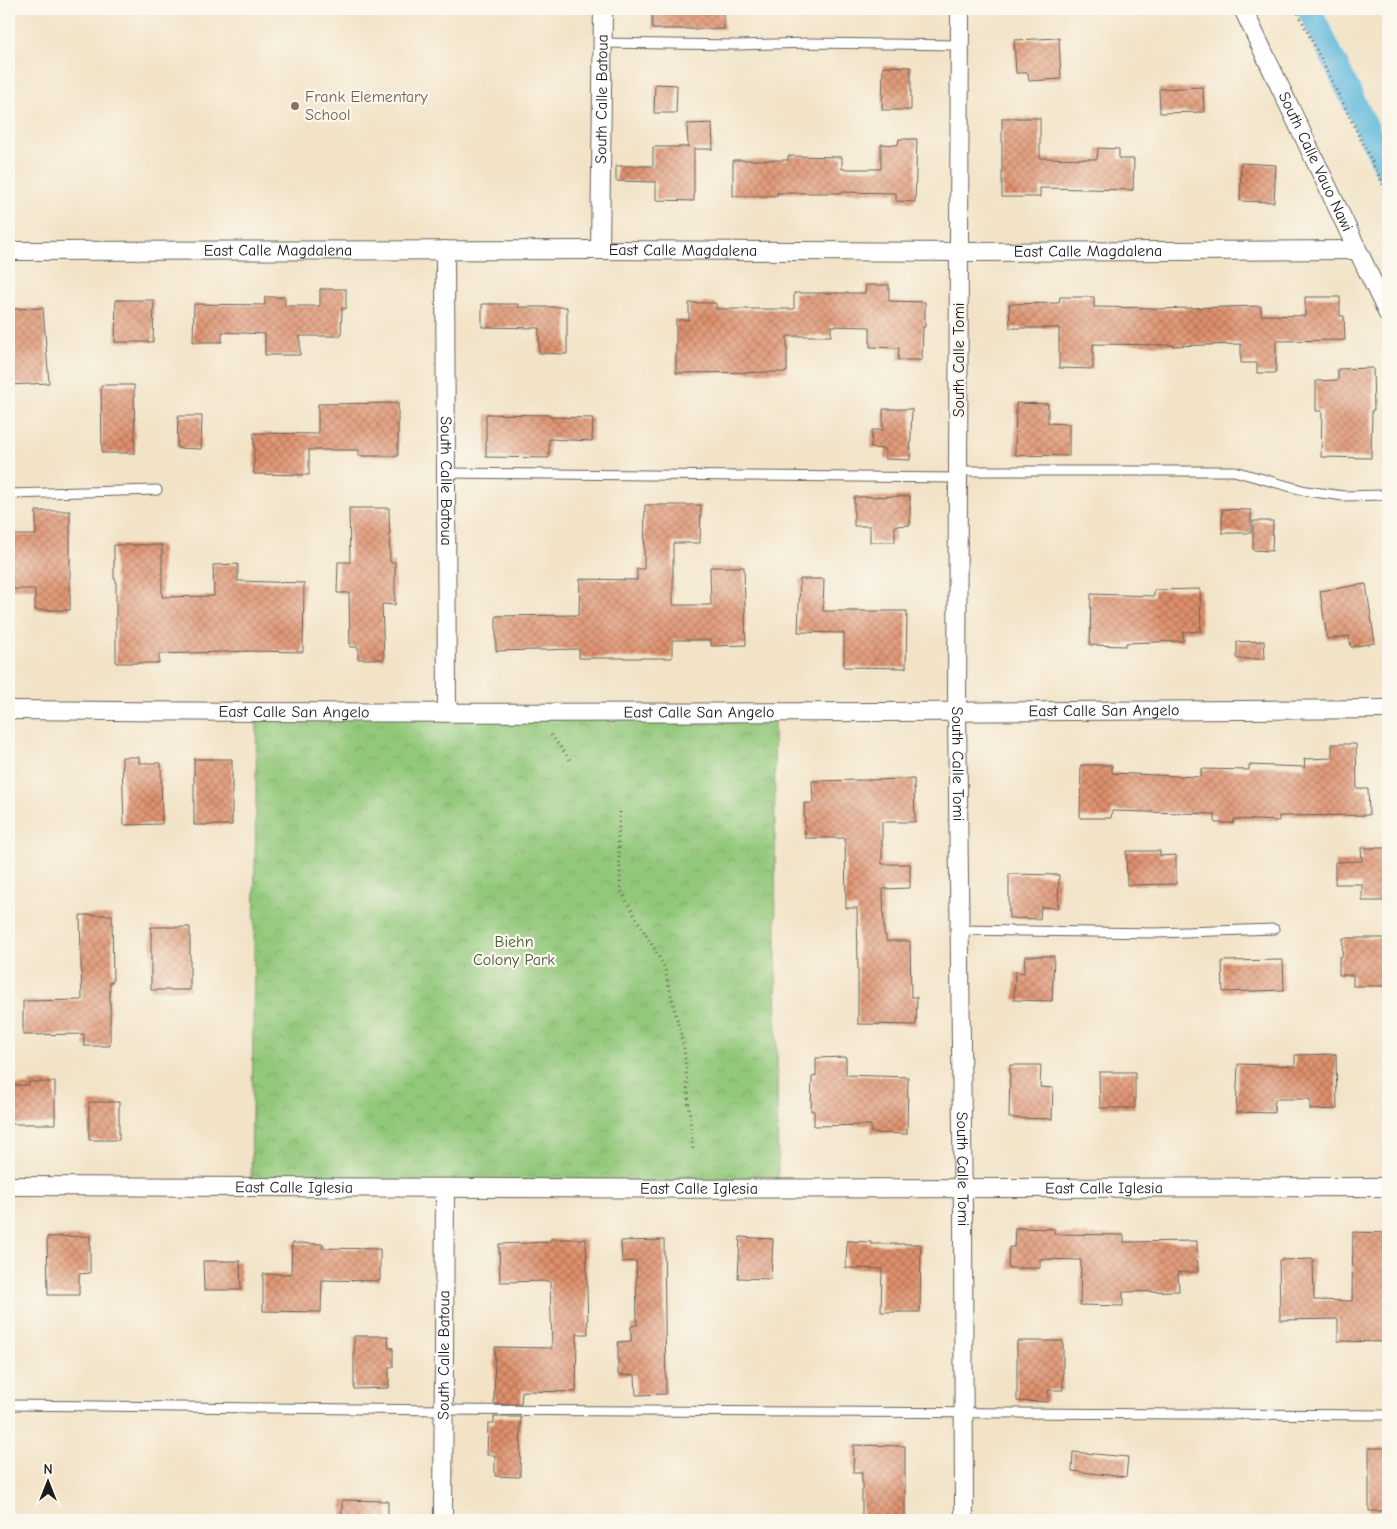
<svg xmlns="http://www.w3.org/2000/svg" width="1397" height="1529" font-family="'Comic Neue',sans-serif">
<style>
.park{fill:url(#park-crowns);stroke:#57724b}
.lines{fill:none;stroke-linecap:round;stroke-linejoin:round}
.canal{stroke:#5fb8dc;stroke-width:24}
.building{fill:url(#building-cross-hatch)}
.service-casing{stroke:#676258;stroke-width:11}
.minor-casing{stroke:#676258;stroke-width:20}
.path{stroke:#676258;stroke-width:3;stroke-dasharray:1 4;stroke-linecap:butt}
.service{stroke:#fff;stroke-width:9}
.minor{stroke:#fff;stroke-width:18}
.education-dot{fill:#8d6e63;stroke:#fbf7ec;stroke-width:2}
.labels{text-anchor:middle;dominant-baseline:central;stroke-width:4.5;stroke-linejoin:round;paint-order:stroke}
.education-label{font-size:16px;fill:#785e54;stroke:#fbf7ec;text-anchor:start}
.street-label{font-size:16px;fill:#1c1c1c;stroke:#fbf7ec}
.park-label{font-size:16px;fill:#45583d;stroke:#fbf7ec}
</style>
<defs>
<pattern id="park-crowns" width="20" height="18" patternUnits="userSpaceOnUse" patternTransform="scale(1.25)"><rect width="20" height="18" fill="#92c87a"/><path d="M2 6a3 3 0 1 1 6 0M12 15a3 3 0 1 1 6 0" fill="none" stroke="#7dab69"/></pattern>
<pattern id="building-cross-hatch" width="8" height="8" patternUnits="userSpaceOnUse" patternTransform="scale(1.25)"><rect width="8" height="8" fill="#df906d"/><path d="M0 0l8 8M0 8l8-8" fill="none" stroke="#b47559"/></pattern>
</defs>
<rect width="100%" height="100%" fill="#fbf7ec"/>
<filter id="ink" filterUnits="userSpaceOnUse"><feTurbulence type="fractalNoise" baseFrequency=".02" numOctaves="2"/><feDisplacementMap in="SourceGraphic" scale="10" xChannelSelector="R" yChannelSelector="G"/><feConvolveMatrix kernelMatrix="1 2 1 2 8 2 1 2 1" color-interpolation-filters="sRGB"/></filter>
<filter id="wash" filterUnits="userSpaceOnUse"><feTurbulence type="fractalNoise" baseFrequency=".0096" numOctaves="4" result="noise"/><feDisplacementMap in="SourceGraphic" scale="20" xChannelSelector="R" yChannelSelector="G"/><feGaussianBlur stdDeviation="1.12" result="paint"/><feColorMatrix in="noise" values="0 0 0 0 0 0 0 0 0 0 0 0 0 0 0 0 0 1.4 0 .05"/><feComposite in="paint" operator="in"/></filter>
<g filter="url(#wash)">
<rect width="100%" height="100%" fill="#f2e3c7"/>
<path class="park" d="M 257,712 L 774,712 L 778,1189 L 251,1188 Z"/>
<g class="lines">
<path class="canal" d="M 1309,9 L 1388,172"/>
</g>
<g id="blocks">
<path class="building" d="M 652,9 L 724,9 L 724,29 L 652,29 Z
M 1059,38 L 1061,79 L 1029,81 L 1028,73 L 1016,73 L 1014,40 Z
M 883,66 L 911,67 L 911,110 L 882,110 Z
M 655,84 L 677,85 L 676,113 L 654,113 Z
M 1203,87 L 1204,112 L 1160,113 L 1159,89 Z
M 1002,118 L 1040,118 L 1040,158 L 1097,159 L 1098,148 L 1119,149 L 1119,159 L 1134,159 L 1133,190 L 1040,188 L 1040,197 L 1002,197 Z
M 712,123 L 713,149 L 694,149 L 694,201 L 656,200 L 656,182 L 616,181 L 616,166 L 653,166 L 653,147 L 688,147 L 687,124 Z
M 899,139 L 917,139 L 915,202 L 896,201 L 896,193 L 841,192 L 841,193 L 777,193 L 777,196 L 733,196 L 733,160 L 788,160 L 788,156 L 842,157 L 842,169 L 881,169 L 881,144 L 898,145 Z
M 1241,163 L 1276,165 L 1274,202 L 1240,201 Z
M 866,285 L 889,285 L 889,301 L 925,302 L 925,327 L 923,327 L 922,360 L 898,360 L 899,348 L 870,347 L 870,327 L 831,326 L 831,336 L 787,336 L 787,372 L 676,373 L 676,320 L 689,320 L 689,303 L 716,303 L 716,309 L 794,309 L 794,293 L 865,293 Z
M 320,289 L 346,289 L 346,309 L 342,308 L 341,336 L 300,336 L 300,355 L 265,355 L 265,334 L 222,332 L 222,342 L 193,342 L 194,304 L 265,305 L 265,297 L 285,297 L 285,306 L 320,306 Z
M 1060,297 L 1094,297 L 1094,307 L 1154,308 L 1154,309 L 1261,306 L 1261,315 L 1305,316 L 1305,297 L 1340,297 L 1340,316 L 1344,316 L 1345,340 L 1276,341 L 1276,373 L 1257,373 L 1257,363 L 1241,363 L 1241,344 L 1173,346 L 1173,345 L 1093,344 L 1093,369 L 1059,368 L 1059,328 L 1010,328 L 1009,304 L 1059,303 Z
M 116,300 L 154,300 L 153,342 L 115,342 Z
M 482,304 L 518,304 L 518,307 L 567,307 L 567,354 L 539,353 L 539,328 L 482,327 Z
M 43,308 L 49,383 L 9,385 L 9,309 Z
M 1373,368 L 1374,410 L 1372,410 L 1371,458 L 1321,457 L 1322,411 L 1316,411 L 1316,381 L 1338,380 L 1338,369 Z
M 101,385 L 134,385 L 135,453 L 102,453 Z
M 398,403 L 398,456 L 359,456 L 359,450 L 309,450 L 309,475 L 254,474 L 254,433 L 318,434 L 318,404 Z
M 1016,403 L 1048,404 L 1048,423 L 1069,424 L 1069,456 L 1015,455 Z
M 883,409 L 912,409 L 910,460 L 885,459 L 885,449 L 871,448 L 872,430 L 883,430 Z
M 486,414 L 550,415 L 550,417 L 593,418 L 592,441 L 549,439 L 549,458 L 486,457 Z
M 178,416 L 202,416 L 201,449 L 177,448 Z
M 910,496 L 910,525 L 895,526 L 895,542 L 870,542 L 870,526 L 854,526 L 854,497 Z
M 645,505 L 701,505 L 700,543 L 673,543 L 673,605 L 711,605 L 710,567 L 744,567 L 746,645 L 711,646 L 711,640 L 672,640 L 672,658 L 579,658 L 579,649 L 496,651 L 496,616 L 579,615 L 580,579 L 637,580 L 637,569 L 644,569 Z
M 349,508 L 389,508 L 390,562 L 395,562 L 395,605 L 382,604 L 384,659 L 358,659 L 358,647 L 350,647 L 349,593 L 337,593 L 338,562 L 350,562 Z
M 1222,509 L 1251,510 L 1251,533 L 1222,533 Z
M 36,511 L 70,511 L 70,610 L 35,610 L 35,589 L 9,589 L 9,535 L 36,535 Z
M 1253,521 L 1273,521 L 1272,551 L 1253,550 Z
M 114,545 L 162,545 L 162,597 L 214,596 L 213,565 L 238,564 L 238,581 L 304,583 L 303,652 L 250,651 L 159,654 L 159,663 L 116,663 L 116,579 L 114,579 Z
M 800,579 L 824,579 L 823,611 L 907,611 L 906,668 L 844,667 L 844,633 L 798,632 Z
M 1366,584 L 1375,643 L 1351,647 L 1349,636 L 1327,639 L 1320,591 Z
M 1200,589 L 1201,631 L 1183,632 L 1183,641 L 1126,643 L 1126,646 L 1090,645 L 1091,594 L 1154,596 L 1154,590 Z
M 1264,641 L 1265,659 L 1237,659 L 1237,642 Z
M 1332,744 L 1356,744 L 1357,789 L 1368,789 L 1369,815 L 1279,816 L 1279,821 L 1234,819 L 1234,823 L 1215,823 L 1215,814 L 1112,811 L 1111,818 L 1080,818 L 1081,765 L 1112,765 L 1112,773 L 1201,777 L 1201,769 L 1249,770 L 1249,765 L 1305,767 L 1304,759 L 1332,758 Z
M 122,757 L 139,757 L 139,763 L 161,763 L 162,824 L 124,825 Z
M 194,759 L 232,759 L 232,825 L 194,825 Z
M 914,779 L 915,822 L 882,822 L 882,864 L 910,864 L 910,888 L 883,889 L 884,935 L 886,935 L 886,941 L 910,941 L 911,997 L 917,997 L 916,1025 L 858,1024 L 858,971 L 857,908 L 846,908 L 845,838 L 805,838 L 804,803 L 813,803 L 812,781 Z
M 1361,848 L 1388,848 L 1388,901 L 1362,901 L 1362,884 L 1335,884 L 1335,862 L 1362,861 Z
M 1126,851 L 1160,851 L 1160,856 L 1176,855 L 1176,884 L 1127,885 Z
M 1009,874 L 1059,875 L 1058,908 L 1041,907 L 1040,919 L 1009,918 Z
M 80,915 L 112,915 L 113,982 L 110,982 L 110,1046 L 84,1046 L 84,1034 L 23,1035 L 23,1001 L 82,1000 Z
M 151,927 L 190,927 L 190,990 L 151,990 Z
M 1343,938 L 1388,938 L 1388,986 L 1353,986 L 1353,975 L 1339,975 L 1339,957 L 1342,957 Z
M 1025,956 L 1054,956 L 1052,1001 L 1014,1000 L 1015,972 L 1024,973 Z
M 1283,960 L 1284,990 L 1223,992 L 1222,961 Z
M 1336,1054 L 1337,1109 L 1310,1110 L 1310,1099 L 1275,1099 L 1274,1113 L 1236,1112 L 1238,1064 L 1295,1066 L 1295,1055 Z
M 846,1057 L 846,1075 L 908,1077 L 907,1134 L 871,1133 L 871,1125 L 814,1126 L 814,1111 L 811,1111 L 812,1077 L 816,1076 L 816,1058 Z
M 1010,1065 L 1041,1065 L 1040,1087 L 1053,1088 L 1052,1119 L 1009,1118 Z
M 1099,1072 L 1135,1072 L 1135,1108 L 1100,1108 Z
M 29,1082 L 55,1082 L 55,1124 L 9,1124 L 9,1085 L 29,1085 Z
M 89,1102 L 119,1102 L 119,1140 L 89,1140 Z
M 1015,1228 L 1055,1229 L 1054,1234 L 1124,1235 L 1124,1242 L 1197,1241 L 1198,1272 L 1178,1272 L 1179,1291 L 1123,1292 L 1123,1306 L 1080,1305 L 1081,1260 L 1040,1259 L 1040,1268 L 1008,1268 L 1009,1247 L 1014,1247 Z
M 1353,1232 L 1388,1233 L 1388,1342 L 1338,1341 L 1338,1319 L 1280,1320 L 1279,1260 L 1313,1259 L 1314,1300 L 1352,1301 Z
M 90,1236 L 90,1273 L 79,1274 L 79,1295 L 48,1295 L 47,1237 Z
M 740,1237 L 773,1239 L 771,1279 L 738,1278 Z
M 550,1239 L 586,1239 L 588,1334 L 577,1334 L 576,1392 L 522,1391 L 521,1404 L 494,1404 L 495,1347 L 552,1348 L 550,1281 L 500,1282 L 499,1244 L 550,1242 Z
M 664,1240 L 666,1394 L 636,1395 L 635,1375 L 618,1375 L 618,1342 L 631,1341 L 631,1326 L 637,1325 L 636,1261 L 622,1262 L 621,1241 Z
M 847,1241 L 871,1242 L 871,1244 L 921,1244 L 920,1312 L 881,1312 L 882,1269 L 846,1268 Z
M 292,1243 L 323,1244 L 322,1248 L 380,1249 L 380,1281 L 322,1280 L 321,1312 L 263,1311 L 263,1274 L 291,1274 Z
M 203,1261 L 240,1261 L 241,1290 L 204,1290 Z
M 354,1336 L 388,1336 L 389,1348 L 393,1348 L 393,1367 L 389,1367 L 389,1388 L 354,1389 Z
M 1017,1341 L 1063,1341 L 1063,1390 L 1048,1390 L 1048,1402 L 1017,1401 Z
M 494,1417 L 521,1417 L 520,1477 L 495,1476 L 495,1455 L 487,1455 L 488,1423 L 494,1423 Z
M 854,1445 L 905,1446 L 905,1520 L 862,1520 L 862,1473 L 853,1473 Z
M 1369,1448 L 1388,1448 L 1388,1511 L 1369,1511 Z
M 1073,1452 L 1128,1457 L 1126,1477 L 1072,1471 Z
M 342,1500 L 388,1501 L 388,1520 L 342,1520 Z"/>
</g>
</g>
<g filter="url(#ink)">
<use href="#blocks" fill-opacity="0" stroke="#676258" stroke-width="1"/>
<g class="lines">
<g class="service-casing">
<path id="service" d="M 602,43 L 738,45 L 810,43 L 960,45
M 958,471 L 1234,471 L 1306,491 L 1344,496 L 1382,495 L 1388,496
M 446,473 L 958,478
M 9,494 L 157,490
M 960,930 L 1156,933 L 1274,929
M 12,1405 L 444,1410 L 1388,1415"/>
</g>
<g class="minor-casing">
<g id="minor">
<path id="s1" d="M 960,9 L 957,712 L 963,1211 L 964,1520"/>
<path id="s2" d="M 1243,9 L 1388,314"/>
<path id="s3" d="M 445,250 L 447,712"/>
<path id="s4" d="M 600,250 L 603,9"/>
<path id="s5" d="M 9,251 L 600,250 L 960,252 L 1357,250"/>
<path id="s6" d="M 9,710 C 469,715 928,712 1388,709"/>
<path id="s7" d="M 9,1186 C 469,1189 928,1190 1388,1187"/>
<path id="s8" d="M 443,1520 L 445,1189"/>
</g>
</g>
<path class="path" d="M 1296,9 L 1388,194
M 551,735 L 571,761
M 620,812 L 618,838 L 621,891 L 664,966 L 684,1048 L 693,1152"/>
<use href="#service" class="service"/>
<use href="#minor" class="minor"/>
</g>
</g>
<circle class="education-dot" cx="295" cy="106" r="5"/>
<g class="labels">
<g class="education-label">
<text x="305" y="97">Frank Elementary<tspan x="305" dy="18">School</tspan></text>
</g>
<g class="street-label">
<text stroke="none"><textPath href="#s4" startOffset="151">South Calle Batoua</textPath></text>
<text stroke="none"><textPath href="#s2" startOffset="169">South Calle Vauo Nawi</textPath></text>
<text stroke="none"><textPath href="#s5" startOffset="269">East Calle Magdalena</textPath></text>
<text stroke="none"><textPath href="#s5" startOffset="674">East Calle Magdalena</textPath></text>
<text stroke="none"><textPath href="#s5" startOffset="1079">East Calle Magdalena</textPath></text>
<text transform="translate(959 360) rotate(-90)">South Calle Tomi</text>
<text stroke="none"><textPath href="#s3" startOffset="231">South Calle Batoua</textPath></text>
<text stroke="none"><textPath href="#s6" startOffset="1095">East Calle San Angelo</textPath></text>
<text stroke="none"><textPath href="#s6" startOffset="285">East Calle San Angelo</textPath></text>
<text stroke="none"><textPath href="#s6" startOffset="690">East Calle San Angelo</textPath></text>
<text stroke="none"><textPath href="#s1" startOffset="755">South Calle Tomi</textPath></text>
<text stroke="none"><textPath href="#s1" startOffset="1160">South Calle Tomi</textPath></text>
<text stroke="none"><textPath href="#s7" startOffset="285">East Calle Iglesia</textPath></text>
<text stroke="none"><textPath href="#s7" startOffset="690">East Calle Iglesia</textPath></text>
<text stroke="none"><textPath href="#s7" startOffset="1095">East Calle Iglesia</textPath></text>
<text stroke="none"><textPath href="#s8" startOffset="165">South Calle Batoua</textPath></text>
</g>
<g class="park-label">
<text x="514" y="942">Biehn<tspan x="514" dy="18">Colony Park</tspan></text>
</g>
</g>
<rect width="1397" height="1529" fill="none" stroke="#fbf7ec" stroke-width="30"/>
<g transform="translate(48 1482)" stroke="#fbf7ec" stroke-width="4" paint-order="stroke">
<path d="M0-4L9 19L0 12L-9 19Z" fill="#1c1c1c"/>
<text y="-8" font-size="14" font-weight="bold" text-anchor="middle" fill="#1c1c1c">N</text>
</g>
</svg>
